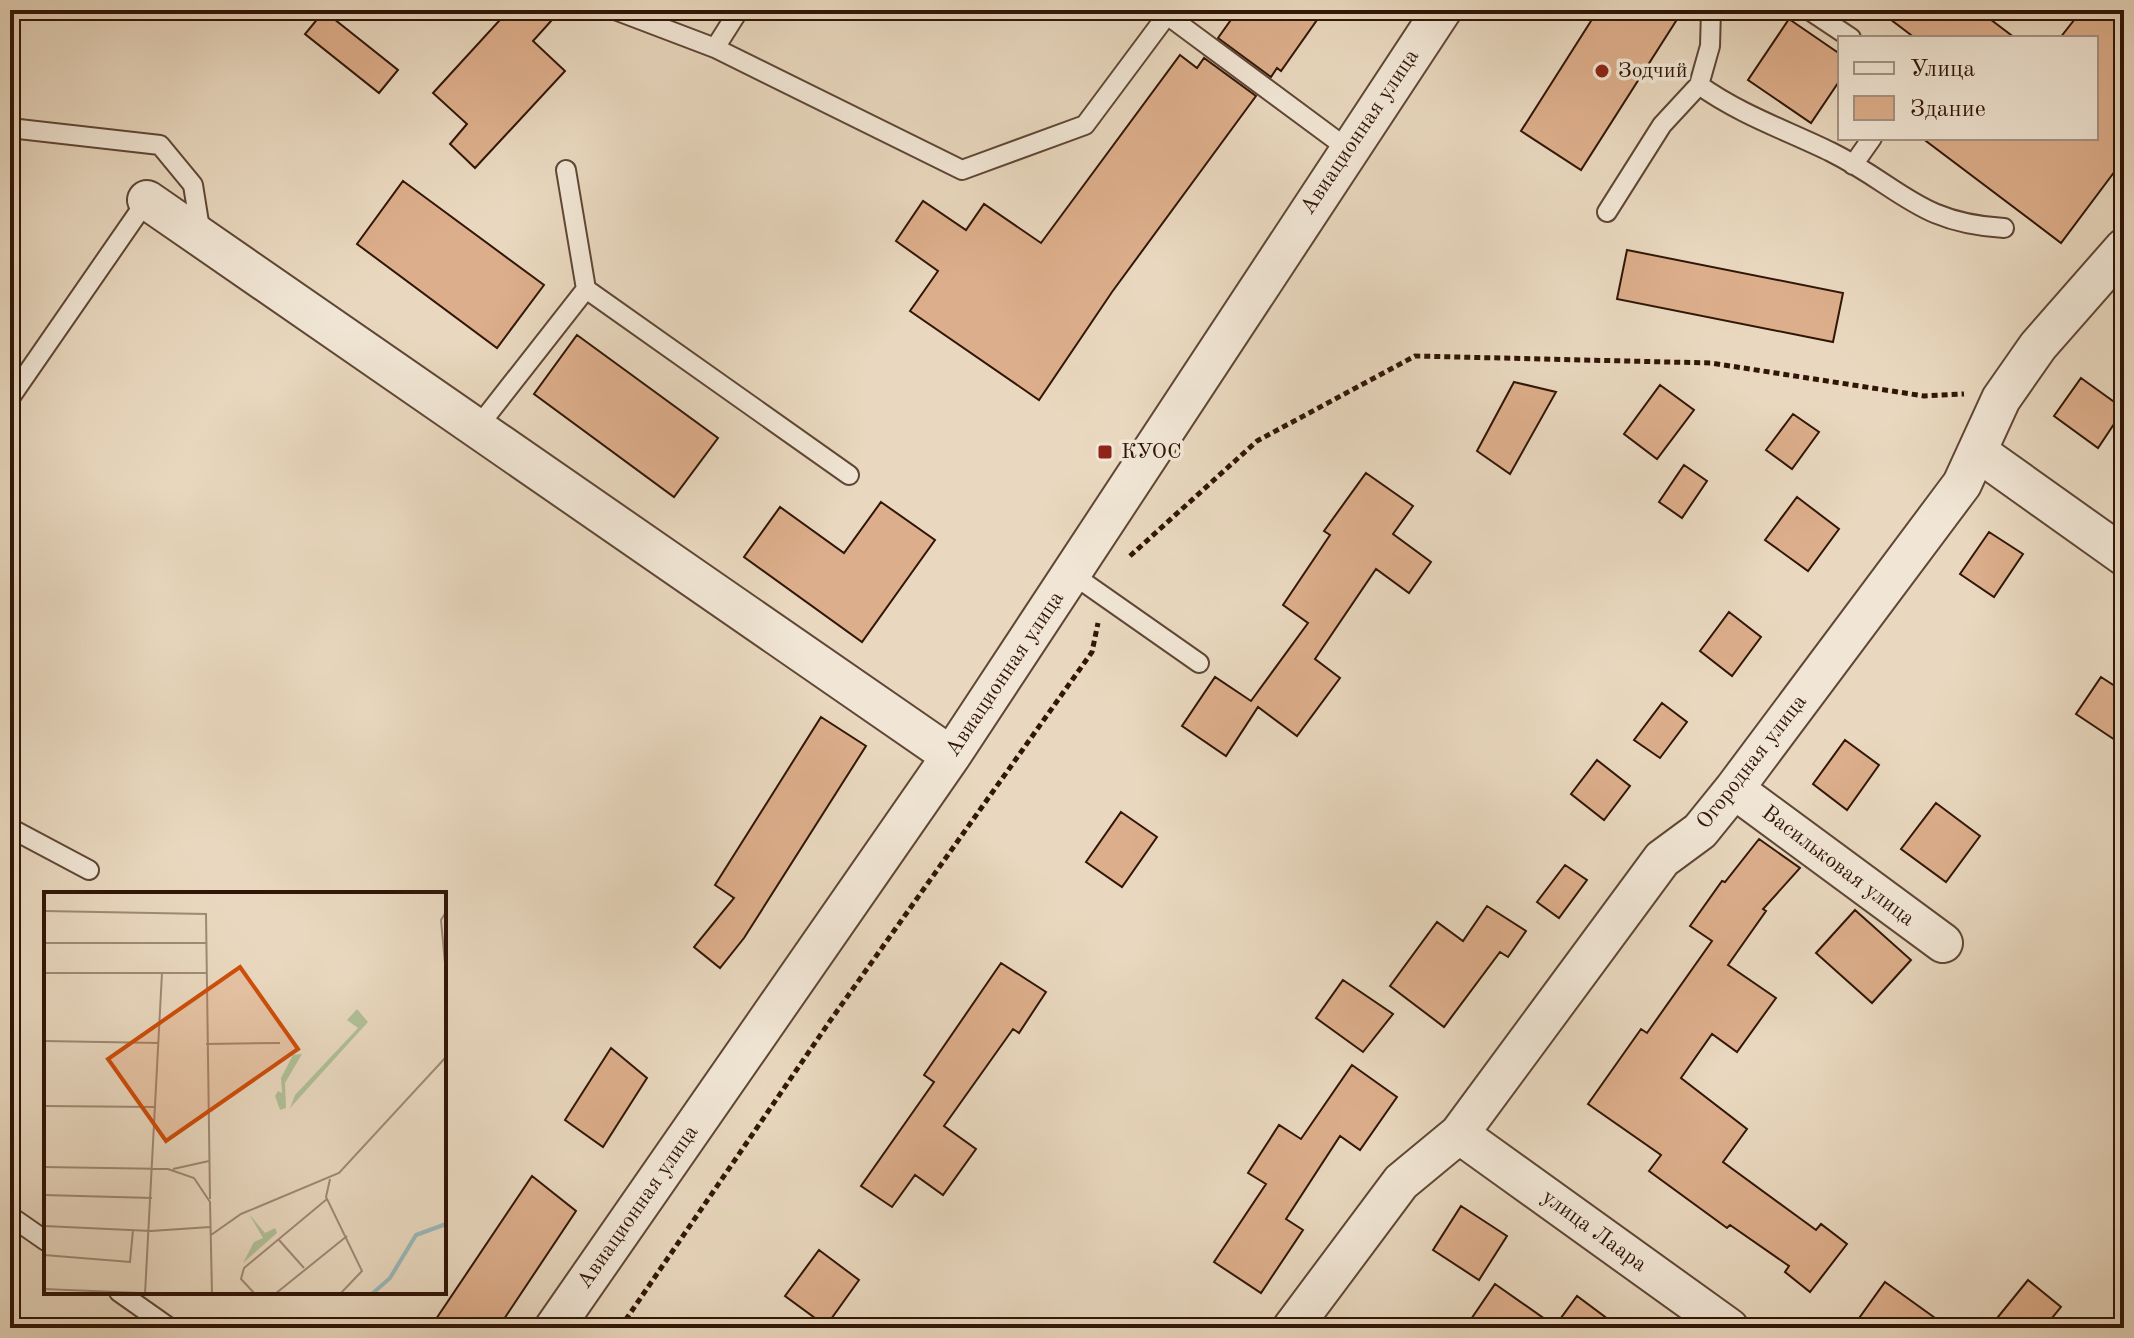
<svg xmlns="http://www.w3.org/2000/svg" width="2134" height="1338" font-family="'Old Standard TT',serif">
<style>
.building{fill:#ddae8b;stroke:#311607;stroke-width:2}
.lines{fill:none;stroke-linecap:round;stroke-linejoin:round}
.service-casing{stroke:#5f4635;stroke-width:22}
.minor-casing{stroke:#5f4635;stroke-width:42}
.path{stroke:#311607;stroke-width:5;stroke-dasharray:6 4;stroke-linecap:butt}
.service{stroke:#f1e6d5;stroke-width:18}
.minor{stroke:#f1e6d5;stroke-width:38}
.poi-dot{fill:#8f2418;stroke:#f1e6d5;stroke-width:3}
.labels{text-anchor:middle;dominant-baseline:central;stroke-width:7;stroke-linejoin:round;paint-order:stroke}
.poi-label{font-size:22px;fill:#311607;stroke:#f1e6d5;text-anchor:start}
.street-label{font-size:22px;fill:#311607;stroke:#f1e6d5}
.inset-river{fill:none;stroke:#9ab8ba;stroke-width:4}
.inset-road{fill:none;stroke:#9f8a75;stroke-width:2}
.view{fill:#cd4f0b;fill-opacity:0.15;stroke:#cd4f0b;stroke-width:4}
.inset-edge{fill:none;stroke:#311607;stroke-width:4}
</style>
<rect width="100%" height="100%" fill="#e9d8bf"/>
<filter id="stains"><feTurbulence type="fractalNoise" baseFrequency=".0025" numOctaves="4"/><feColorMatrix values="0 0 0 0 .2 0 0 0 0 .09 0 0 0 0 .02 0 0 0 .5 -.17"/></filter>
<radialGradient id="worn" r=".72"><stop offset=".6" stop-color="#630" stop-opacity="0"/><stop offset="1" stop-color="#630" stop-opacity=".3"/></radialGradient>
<path class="building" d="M 509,10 L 561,10 L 533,41 L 565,71 L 475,168 L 450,144 L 467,124 L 433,93 Z
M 1238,10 L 1324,10 L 1281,71 L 1277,68 L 1271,77 L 1218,38 Z
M 1598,10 L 1683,10 L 1581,170 L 1521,131 Z
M 1878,10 L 1978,10 L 2015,38 L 1915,38 Z
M 2082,10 L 2124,10 L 2124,159 L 2061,243 L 1922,138 L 2096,138 L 2096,38 L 2060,38 Z
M 324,11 L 398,70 L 379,93 L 305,34 Z
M 1789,19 L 1840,54 L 1840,80 L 1811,123 L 1748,80 Z
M 1180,55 L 1197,68 L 1204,58 L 1256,96 L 1112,292 L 1039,400 L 910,311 L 938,271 L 896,241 L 923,201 L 966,230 L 984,204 L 1041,243 Z
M 403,181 L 544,285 L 497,348 L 357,244 Z
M 1627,250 L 1843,293 L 1833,342 L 1617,299 Z
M 577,335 L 718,438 L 674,497 L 534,394 Z
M 2081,378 L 2124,409 L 2098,448 L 2054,416 Z
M 1514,382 L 1556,392 L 1510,474 L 1477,451 Z
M 1660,385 L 1694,410 L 1657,459 L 1624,434 Z
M 1793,414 L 1819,432 L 1792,469 L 1766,450 Z
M 1684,465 L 1707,481 L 1682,518 L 1659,502 Z
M 1366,473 L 1413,506 L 1393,534 L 1431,562 L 1409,593 L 1376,569 L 1315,659 L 1340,678 L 1297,736 L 1258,707 L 1226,756 L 1182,726 L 1215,677 L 1251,701 L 1308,623 L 1283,605 L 1330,535 L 1324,531 Z
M 1797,497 L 1839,529 L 1808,571 L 1765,540 Z
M 881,502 L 935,540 L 862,642 L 744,557 L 780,507 L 844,553 Z
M 1989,532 L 2023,554 L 1994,597 L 1960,574 Z
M 1729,612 L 1761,637 L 1732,676 L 1700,651 Z
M 2101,677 L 2124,692 L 2124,746 L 2076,714 Z
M 1662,703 L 1687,722 L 1660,758 L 1634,740 Z
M 821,717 L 866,746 L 744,938 L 720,968 L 694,947 L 734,898 L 715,885 Z
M 1845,740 L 1879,765 L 1847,810 L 1813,784 Z
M 1597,760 L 1630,786 L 1604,820 L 1571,794 Z
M 1936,803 L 1980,836 L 1946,882 L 1901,849 Z
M 1121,812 L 1157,837 L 1122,887 L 1086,862 Z
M 1759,839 L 1800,868 L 1763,909 L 1766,911 L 1728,965 L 1776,998 L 1737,1052 L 1712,1034 L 1681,1078 L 1747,1129 L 1723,1162 L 1816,1230 L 1821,1224 L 1847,1244 L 1810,1292 L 1785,1272 L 1789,1266 L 1730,1225 L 1727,1228 L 1649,1171 L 1661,1155 L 1588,1104 L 1641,1029 L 1647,1033 L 1712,941 L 1690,926 L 1722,881 L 1725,882 Z
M 1565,865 L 1587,880 L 1559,918 L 1537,902 Z
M 1487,906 L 1526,931 L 1508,957 L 1500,952 L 1444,1027 L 1390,986 L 1437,922 L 1463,941 Z
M 1855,910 L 1911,960 L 1872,1003 L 1816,953 Z
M 1001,963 L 1046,992 L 1019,1033 L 1013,1029 L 944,1126 L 976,1149 L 943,1195 L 915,1175 L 892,1207 L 861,1186 L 934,1082 L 924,1075 Z
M 1343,980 L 1393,1014 L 1363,1052 L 1316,1018 Z
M 611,1048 L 647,1078 L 603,1147 L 565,1120 Z
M 1352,1065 L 1397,1097 L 1360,1150 L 1340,1136 L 1286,1219 L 1303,1230 L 1261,1293 L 1214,1262 L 1266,1184 L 1248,1173 L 1279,1125 L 1301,1139 Z
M 532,1176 L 576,1211 L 498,1328 L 430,1328 Z
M 1461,1206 L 1507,1236 L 1479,1280 L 1433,1250 Z
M 819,1250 L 859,1280 L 826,1326 L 785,1296 Z
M 2028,1280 L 2061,1307 L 2044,1328 L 1989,1328 Z
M 1885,1282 L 1949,1328 L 1852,1328 Z
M 1495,1284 L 1555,1326 L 1577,1296 L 1620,1328 L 1465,1328 Z"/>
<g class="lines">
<g class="service-casing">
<path id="service" d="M 615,10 L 715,48 L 739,10
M 1171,10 L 1167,15 L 1348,149
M 1809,10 L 1851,38
M 715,48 L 962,170 L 1085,125 L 1167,15
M 1699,85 C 1741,115 1786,130 1831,152 C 1901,187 1918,223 2004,228
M 10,128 L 160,145 L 193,185 L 201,235
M 1853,165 L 1872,138
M 566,170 L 586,289
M 1607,212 L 1662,125 L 1699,85 L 1710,46 L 1711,10
M 10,398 L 147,200
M 477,428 L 586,289 L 849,475
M 1072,574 L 1199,663
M 10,828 L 89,870
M 10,1216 L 46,1241
M 119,1292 L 170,1328"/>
</g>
<g class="minor-casing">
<path id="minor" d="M 147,200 L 951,756
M 1978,452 L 2124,556
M 1734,789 L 1943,943
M 1459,1134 L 1729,1328
M 554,1328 L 951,756 L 1442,10
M 1292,1328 L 1401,1182 L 1459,1134 L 1662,859 L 1700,831 L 1734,789 L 1962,484 L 2001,399 L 2038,346 L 2124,248"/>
</g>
<path class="path" d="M 1130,556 L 1257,441 L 1415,356 L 1711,363 L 1924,396 L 1964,394
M 620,1328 L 830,1021 L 1092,652 L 1098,623"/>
<use href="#service" class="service"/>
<use href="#minor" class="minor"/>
</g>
<g class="poi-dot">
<circle cx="1602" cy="71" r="8"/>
<rect x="1097" y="444" width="16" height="16" rx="4"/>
</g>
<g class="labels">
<g class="poi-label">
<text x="1618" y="71">Зодчий</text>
<text x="1121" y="452">КУОС</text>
</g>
<g class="street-label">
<text transform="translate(1360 132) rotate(-56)">Авиационная улица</text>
<text transform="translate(1005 674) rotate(-56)">Авиационная улица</text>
<text transform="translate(1752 762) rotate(-52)">Огородная улица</text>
<text transform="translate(1838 866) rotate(37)">Васильковая улица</text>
<text transform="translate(638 1207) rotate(-55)">Авиационная улица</text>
<text transform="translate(1594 1231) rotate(36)">улица Лаара</text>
</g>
</g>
<g transform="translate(44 892)">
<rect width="402" height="402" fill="#e9d8bf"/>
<path d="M 313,117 L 324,130 L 246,216 L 251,203 L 314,136 L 303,128 ZM 258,162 L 241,191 L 242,216 L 236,218 L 231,204 L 234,199 L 238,201 L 237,186 L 249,163 ZM 205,322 L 221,341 L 231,336 L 233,341 L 199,371 L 210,350 L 219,346 Z" fill="#b0c097"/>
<path class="inset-river" d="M 328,402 L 346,386 L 372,343 L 402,332"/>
<path class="inset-road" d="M 0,19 L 162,22 L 166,307M 402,20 L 397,28 L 402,82M 0,51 L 162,51M 0,81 L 162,81M 0,149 L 115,151M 162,152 L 236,151M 0,214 L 112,215M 0,275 L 124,277 L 150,286 L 166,310 L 168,402M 129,277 L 165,269M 286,287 L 282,305 L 318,379 L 296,402M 0,303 L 108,306M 0,334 L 107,339 L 166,335M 167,343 L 197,322 L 295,281 L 402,165M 235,348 L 260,376M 0,363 L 86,370 L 89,338M 0,397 L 121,402M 101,402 L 118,81M 211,402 L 197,387 L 200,376 L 283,307M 231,402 L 303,344"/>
<path class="view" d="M 196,75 L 254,157 L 122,249 L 64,167 Z"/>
<rect width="402" height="402" class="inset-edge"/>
</g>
<rect width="2134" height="1338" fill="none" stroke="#e9d8bf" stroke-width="40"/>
<rect x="12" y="12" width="2110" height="1314" fill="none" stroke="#311607" stroke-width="4"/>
<rect x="20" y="20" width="2094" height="1298" fill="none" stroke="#311607" stroke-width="2"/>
<rect x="1838" y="36" width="260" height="104" fill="#f1e6d5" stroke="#a49383" stroke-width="2"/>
<rect x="1854" y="62" width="40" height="12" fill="#f1e6d5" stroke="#a49383" stroke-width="2"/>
<text x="1910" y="76" font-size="24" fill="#311607">Улица</text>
<rect x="1854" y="96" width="40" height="24" fill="#ddae8b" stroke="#a49383" stroke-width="2"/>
<text x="1910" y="116" font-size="24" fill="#311607">Здание</text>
<rect width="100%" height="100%" filter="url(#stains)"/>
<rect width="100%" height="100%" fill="url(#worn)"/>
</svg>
